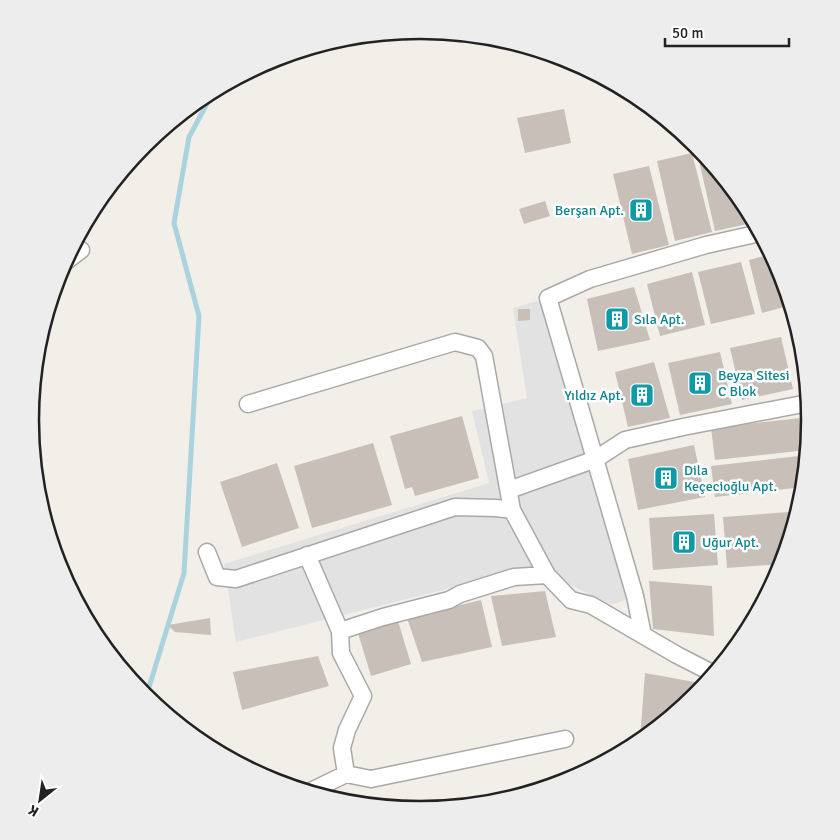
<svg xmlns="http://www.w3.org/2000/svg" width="840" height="840" font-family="Signika,sans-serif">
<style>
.parking{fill:#e2e2e2}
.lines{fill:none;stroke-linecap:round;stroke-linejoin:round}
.stream{stroke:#aad3df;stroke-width:5}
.building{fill:#c7bfb8}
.street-casing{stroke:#a9a9a9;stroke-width:19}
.street{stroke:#fff;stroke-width:16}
.labels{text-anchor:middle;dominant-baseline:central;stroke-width:5;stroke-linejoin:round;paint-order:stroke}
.culture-label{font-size:14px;fill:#0d838f;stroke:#fff;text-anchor:start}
.rim{fill:none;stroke:#222;stroke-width:2.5}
</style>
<rect width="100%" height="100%" fill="#f2efe9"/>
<path class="parking" d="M 548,298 L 635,596 L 611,605 L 534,567 L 236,642 L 224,564 L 489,483 L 472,411 L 527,398 L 513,308 Z"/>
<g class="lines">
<path class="stream" d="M 146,697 L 184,573 L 199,316 L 174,223 L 189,137 L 215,89"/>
</g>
<path class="building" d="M 564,109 L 571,143 L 525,153 L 517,118 Z
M 701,151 L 744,204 L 752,223 L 715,231 L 697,152 Z
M 692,153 L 712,232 L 675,241 L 657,161 Z
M 649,166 L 669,245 L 632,254 L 613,174 Z
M 545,201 L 550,216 L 524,224 L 519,209 Z
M 771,254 L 780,271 L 791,305 L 762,313 L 749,260 Z
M 741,262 L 755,314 L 711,324 L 698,272 Z
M 692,272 L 705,325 L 660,336 L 647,284 Z
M 634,287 L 650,340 L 598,351 L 587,299 Z
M 518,309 L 530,309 L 530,320 L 518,321 Z
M 781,337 L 793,389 L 742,400 L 730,348 Z
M 720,352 L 732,404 L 680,415 L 668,363 Z
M 654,362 L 670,418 L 628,427 L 615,372 Z
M 462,416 L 479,478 L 415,496 L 412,487 L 405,489 L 390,436 Z
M 810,417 L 807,450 L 715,460 L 711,428 Z
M 373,443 L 392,505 L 312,528 L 294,466 Z
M 694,445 L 705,497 L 638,510 L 628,459 Z
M 807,455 L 803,487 L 715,497 L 711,466 Z
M 277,463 L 299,528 L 242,547 L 220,482 Z
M 789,512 L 791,536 L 782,564 L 727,568 L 723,517 Z
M 714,514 L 718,565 L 653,570 L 649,518 Z
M 649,581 L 712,586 L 714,636 L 653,629 Z
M 545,591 L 556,637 L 502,646 L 491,596 Z
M 481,600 L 492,647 L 422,662 L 407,618 Z
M 210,618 L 211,635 L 175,632 L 168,625 Z
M 398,621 L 411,664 L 371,676 L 357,630 Z
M 318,656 L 329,686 L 242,710 L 233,672 Z
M 645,673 L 700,683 L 696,696 L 642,740 L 640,739 Z"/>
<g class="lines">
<g class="street-casing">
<path id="street" d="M 64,263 L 81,250
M 248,404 L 455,342 L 478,348 L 484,356 L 512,510 L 547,575 L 571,600 L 591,605 L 677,655 L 714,674
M 509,490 L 596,459 L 625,440 L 683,427 L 808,403
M 207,552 L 217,577 L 236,579 L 455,507 L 496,508 L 512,510
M 307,555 L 340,631 L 341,653 L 363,696 L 347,730 L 342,748 L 346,774 L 309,792
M 340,631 L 383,617 L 449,600 L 460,594 L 514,577 L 547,575
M 643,635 L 635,596 L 548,298 L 590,279 L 706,245 L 760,233
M 346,774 L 371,779 L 565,739"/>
</g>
<use href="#street" class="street"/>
</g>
<defs>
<g id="building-square" transform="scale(1.25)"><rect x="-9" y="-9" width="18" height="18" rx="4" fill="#0f9aa8" stroke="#fff"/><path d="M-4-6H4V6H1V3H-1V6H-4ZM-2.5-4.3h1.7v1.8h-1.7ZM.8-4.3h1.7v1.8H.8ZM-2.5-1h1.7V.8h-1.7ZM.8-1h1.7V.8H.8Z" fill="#fff"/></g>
</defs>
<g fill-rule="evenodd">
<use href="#building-square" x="641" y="210"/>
<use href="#building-square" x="617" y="319"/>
<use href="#building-square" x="700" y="383"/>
<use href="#building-square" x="642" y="395"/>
<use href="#building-square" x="666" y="478"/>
<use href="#building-square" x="684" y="542"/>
</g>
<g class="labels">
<g class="culture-label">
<text x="624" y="210" text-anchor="end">Berşan Apt.</text>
<text x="634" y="319">Sıla Apt.</text>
<text x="718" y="375">Beyza Sitesi<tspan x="718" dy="16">C Blok</tspan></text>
<text x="624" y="395" text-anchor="end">Yıldız Apt.</text>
<text x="684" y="470">Dila<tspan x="684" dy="16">Keçecioğlu Apt.</tspan></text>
<text x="702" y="542">Uğur Apt.</text>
</g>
</g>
<path d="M0 0H840V840H0ZM39 420a381 381 0 1 1 762 0a381 381 0 1 1-762 0Z" fill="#ededed" fill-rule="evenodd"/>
<path class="rim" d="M39 420a381 381 0 1 1 762 0a381 381 0 1 1-762 0Z"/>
<g transform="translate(40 800) rotate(210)" stroke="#ffffff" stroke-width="4" paint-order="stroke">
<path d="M0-4L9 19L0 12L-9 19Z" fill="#222222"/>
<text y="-8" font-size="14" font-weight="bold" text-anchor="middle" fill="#222222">K</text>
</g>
<path d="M665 38v8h124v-8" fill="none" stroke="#222222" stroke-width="2.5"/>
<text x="672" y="38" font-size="15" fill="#222222" stroke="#ffffff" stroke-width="4" paint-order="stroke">50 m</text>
</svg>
